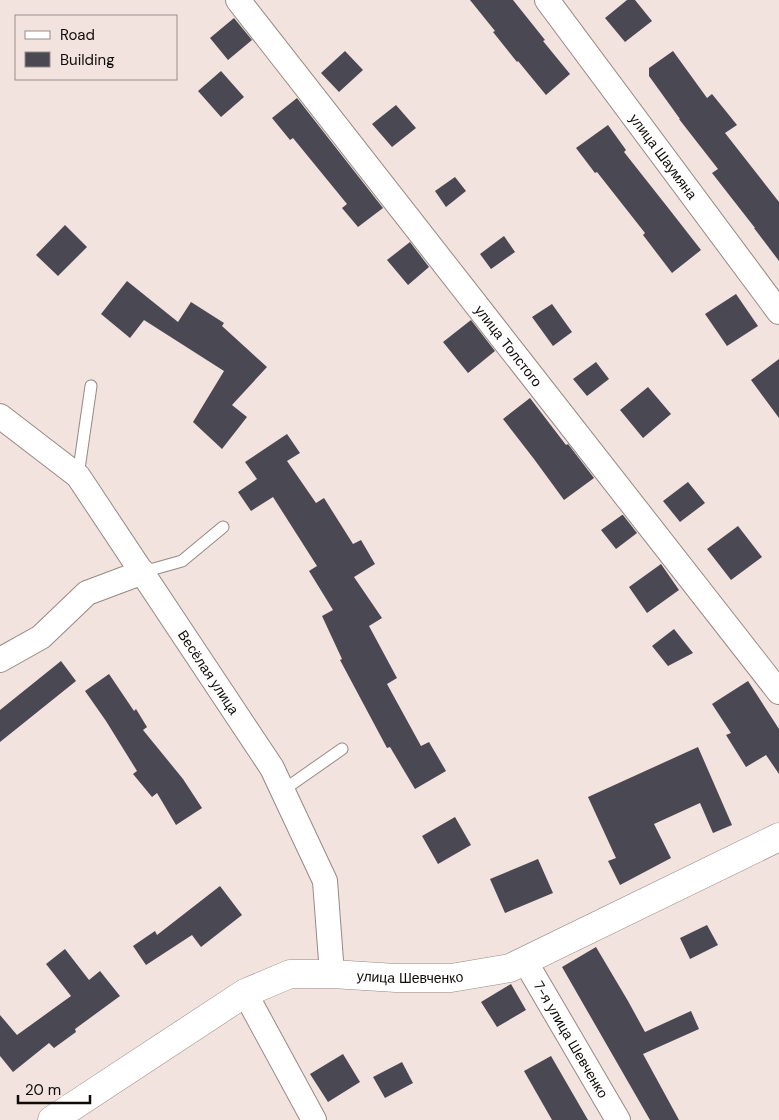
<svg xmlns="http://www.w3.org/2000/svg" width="779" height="1120" font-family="'DM Sans',sans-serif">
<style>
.building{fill:#4a4853}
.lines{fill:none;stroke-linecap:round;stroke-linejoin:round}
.lane-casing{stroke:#968984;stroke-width:13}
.street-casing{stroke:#968984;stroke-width:26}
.secondary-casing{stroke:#968984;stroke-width:29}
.lane{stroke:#fff;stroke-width:11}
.street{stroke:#fff;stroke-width:24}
.secondary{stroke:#fff;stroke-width:28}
.labels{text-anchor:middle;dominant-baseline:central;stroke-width:5;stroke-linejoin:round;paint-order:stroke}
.street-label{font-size:14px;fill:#0f0b09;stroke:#f2e3de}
</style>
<rect width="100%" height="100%" fill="#f2e3de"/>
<path class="building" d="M 470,0 L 513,0 L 545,40 L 543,41 L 570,74 L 546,95 L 518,61 L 517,62 L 493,32 L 495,31 Z
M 627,0 L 635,0 L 652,21 L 625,42 L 605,18 Z
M 234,18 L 252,40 L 228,60 L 210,38 Z
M 345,51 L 363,70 L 339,92 L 321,73 Z
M 673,51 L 707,98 L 712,94 L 737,125 L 725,133 L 779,202 L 779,261 L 754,228 L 755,228 L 712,173 L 718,169 L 679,119 L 680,119 L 649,76 L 649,68 Z
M 221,71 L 244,97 L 221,117 L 198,91 Z
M 297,98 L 383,208 L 358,227 L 342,208 L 347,204 L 293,138 L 290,140 L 272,118 Z
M 396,105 L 416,128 L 392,147 L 372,124 Z
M 608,125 L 626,150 L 624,152 L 669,209 L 701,250 L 672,273 L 643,235 L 645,233 L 597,172 L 595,173 L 576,148 Z
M 455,177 L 466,191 L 446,207 L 435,191 Z
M 65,225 L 87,247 L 58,276 L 36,255 Z
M 504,236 L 515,252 L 491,269 L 480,254 Z
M 410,242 L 429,267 L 408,285 L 387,260 Z
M 127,281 L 178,322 L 191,302 L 224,323 L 222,326 L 267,367 L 232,405 L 247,417 L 222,449 L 193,422 L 224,371 L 144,320 L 130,338 L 101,314 Z
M 736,294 L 758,326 L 727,346 L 705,314 Z
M 552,304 L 572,332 L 553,346 L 532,317 Z
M 471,320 L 495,351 L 468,373 L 443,342 Z
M 779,359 L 779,418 L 751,380 Z
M 596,362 L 609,379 L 587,396 L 573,379 Z
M 648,387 L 671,414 L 643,438 L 620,410 Z
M 530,398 L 566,445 L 568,444 L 594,478 L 564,500 L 534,459 L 503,419 Z
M 287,434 L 300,453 L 287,461 L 316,503 L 324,498 L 353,544 L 361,540 L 375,564 L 354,577 L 382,618 L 369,626 L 397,678 L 387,684 L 421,746 L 429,742 L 446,771 L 415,789 L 390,747 L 387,748 L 340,660 L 342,659 L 322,616 L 333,610 L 309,571 L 317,566 L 273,497 L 251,511 L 238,492 L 257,479 L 245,462 Z
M 688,482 L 705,503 L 680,522 L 663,501 Z
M 622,515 L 623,515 L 637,533 L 616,549 L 601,530 Z
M 738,526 L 762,557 L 731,580 L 707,549 Z
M 661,564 L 679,590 L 647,613 L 629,587 Z
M 674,629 L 693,653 L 668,666 L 652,646 Z
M 61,661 L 76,681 L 0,742 L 0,710 Z
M 109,674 L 134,711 L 136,709 L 147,727 L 143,730 L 183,779 L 202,808 L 176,825 L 157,793 L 152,797 L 133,774 L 137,771 L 106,721 L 85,691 Z
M 748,681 L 779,729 L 779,774 L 766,755 L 746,767 L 726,735 L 731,733 L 712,704 Z
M 698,747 L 732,825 L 713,833 L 700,803 L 654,824 L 671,858 L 620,885 L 608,861 L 616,858 L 588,797 Z
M 455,817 L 471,845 L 438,864 L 422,836 Z
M 538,859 L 553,893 L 505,913 L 490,879 Z
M 220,886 L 242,915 L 201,947 L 192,935 L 146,965 L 133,946 L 155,931 L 157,935 Z
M 707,925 L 718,945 L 690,959 L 680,938 Z
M 596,947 L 628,1001 L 645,1032 L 691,1011 L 699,1029 L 643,1054 L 679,1120 L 650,1120 L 562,967 Z
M 65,949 L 89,980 L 100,971 L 120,996 L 75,1029 L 76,1032 L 54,1048 L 49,1043 L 13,1072 L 0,1056 L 0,1015 L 17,1035 L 71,996 L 46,964 Z
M 511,984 L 526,1010 L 497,1027 L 481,1002 Z
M 343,1054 L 360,1082 L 328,1102 L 310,1074 Z
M 551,1056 L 588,1120 L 552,1120 L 524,1071 Z
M 402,1062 L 413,1083 L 385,1098 L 373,1077 Z"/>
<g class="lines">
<g class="lane-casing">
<path id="lane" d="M 78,476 L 91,386
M 143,572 L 182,561 L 223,527
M 282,791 L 342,749"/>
</g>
<g class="street-casing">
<g id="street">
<path id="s1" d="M 238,0 L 779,692"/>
<path id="s2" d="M 547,0 L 779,312"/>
<path id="s3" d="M 0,416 L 78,476 L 272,768 L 325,881 L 332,974"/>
<path d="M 0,660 L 41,637 L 87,593 L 143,572"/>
<path id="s4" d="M 525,961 L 618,1120"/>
<path d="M 245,993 L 314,1120"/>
</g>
</g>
<g class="secondary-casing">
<g id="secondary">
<path id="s5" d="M 52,1120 L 245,993 L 290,974 L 332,974 L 396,978 L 451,978 L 510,968 L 779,837"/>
</g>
</g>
<use href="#lane" class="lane"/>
<use href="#street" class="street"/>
<use href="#secondary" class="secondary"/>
</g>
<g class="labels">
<g class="street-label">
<text stroke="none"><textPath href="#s2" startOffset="195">улица Шаумяна</textPath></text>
<text stroke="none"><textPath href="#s1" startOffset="439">улица Толстого</textPath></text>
<text stroke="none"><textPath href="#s3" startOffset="334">Весёлая улица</textPath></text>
<text stroke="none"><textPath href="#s5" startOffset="400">улица Шевченко</textPath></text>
<text stroke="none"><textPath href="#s4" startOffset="91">7-я улица Шевченко</textPath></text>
</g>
</g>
<rect x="15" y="15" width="162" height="65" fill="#f2e3de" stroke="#978d89"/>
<rect x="25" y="31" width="25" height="8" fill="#ffffff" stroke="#978d89"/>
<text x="60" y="40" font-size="15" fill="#0f0b09">Road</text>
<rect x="25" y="52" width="25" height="15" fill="#4a4853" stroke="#978d89"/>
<text x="60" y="65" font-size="15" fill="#0f0b09">Building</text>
<path d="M18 1095v8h72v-8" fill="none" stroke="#0f0b09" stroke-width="2.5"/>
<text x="25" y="1095" font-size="15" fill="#0f0b09" stroke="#f2e3de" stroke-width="4" paint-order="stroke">20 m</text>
</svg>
